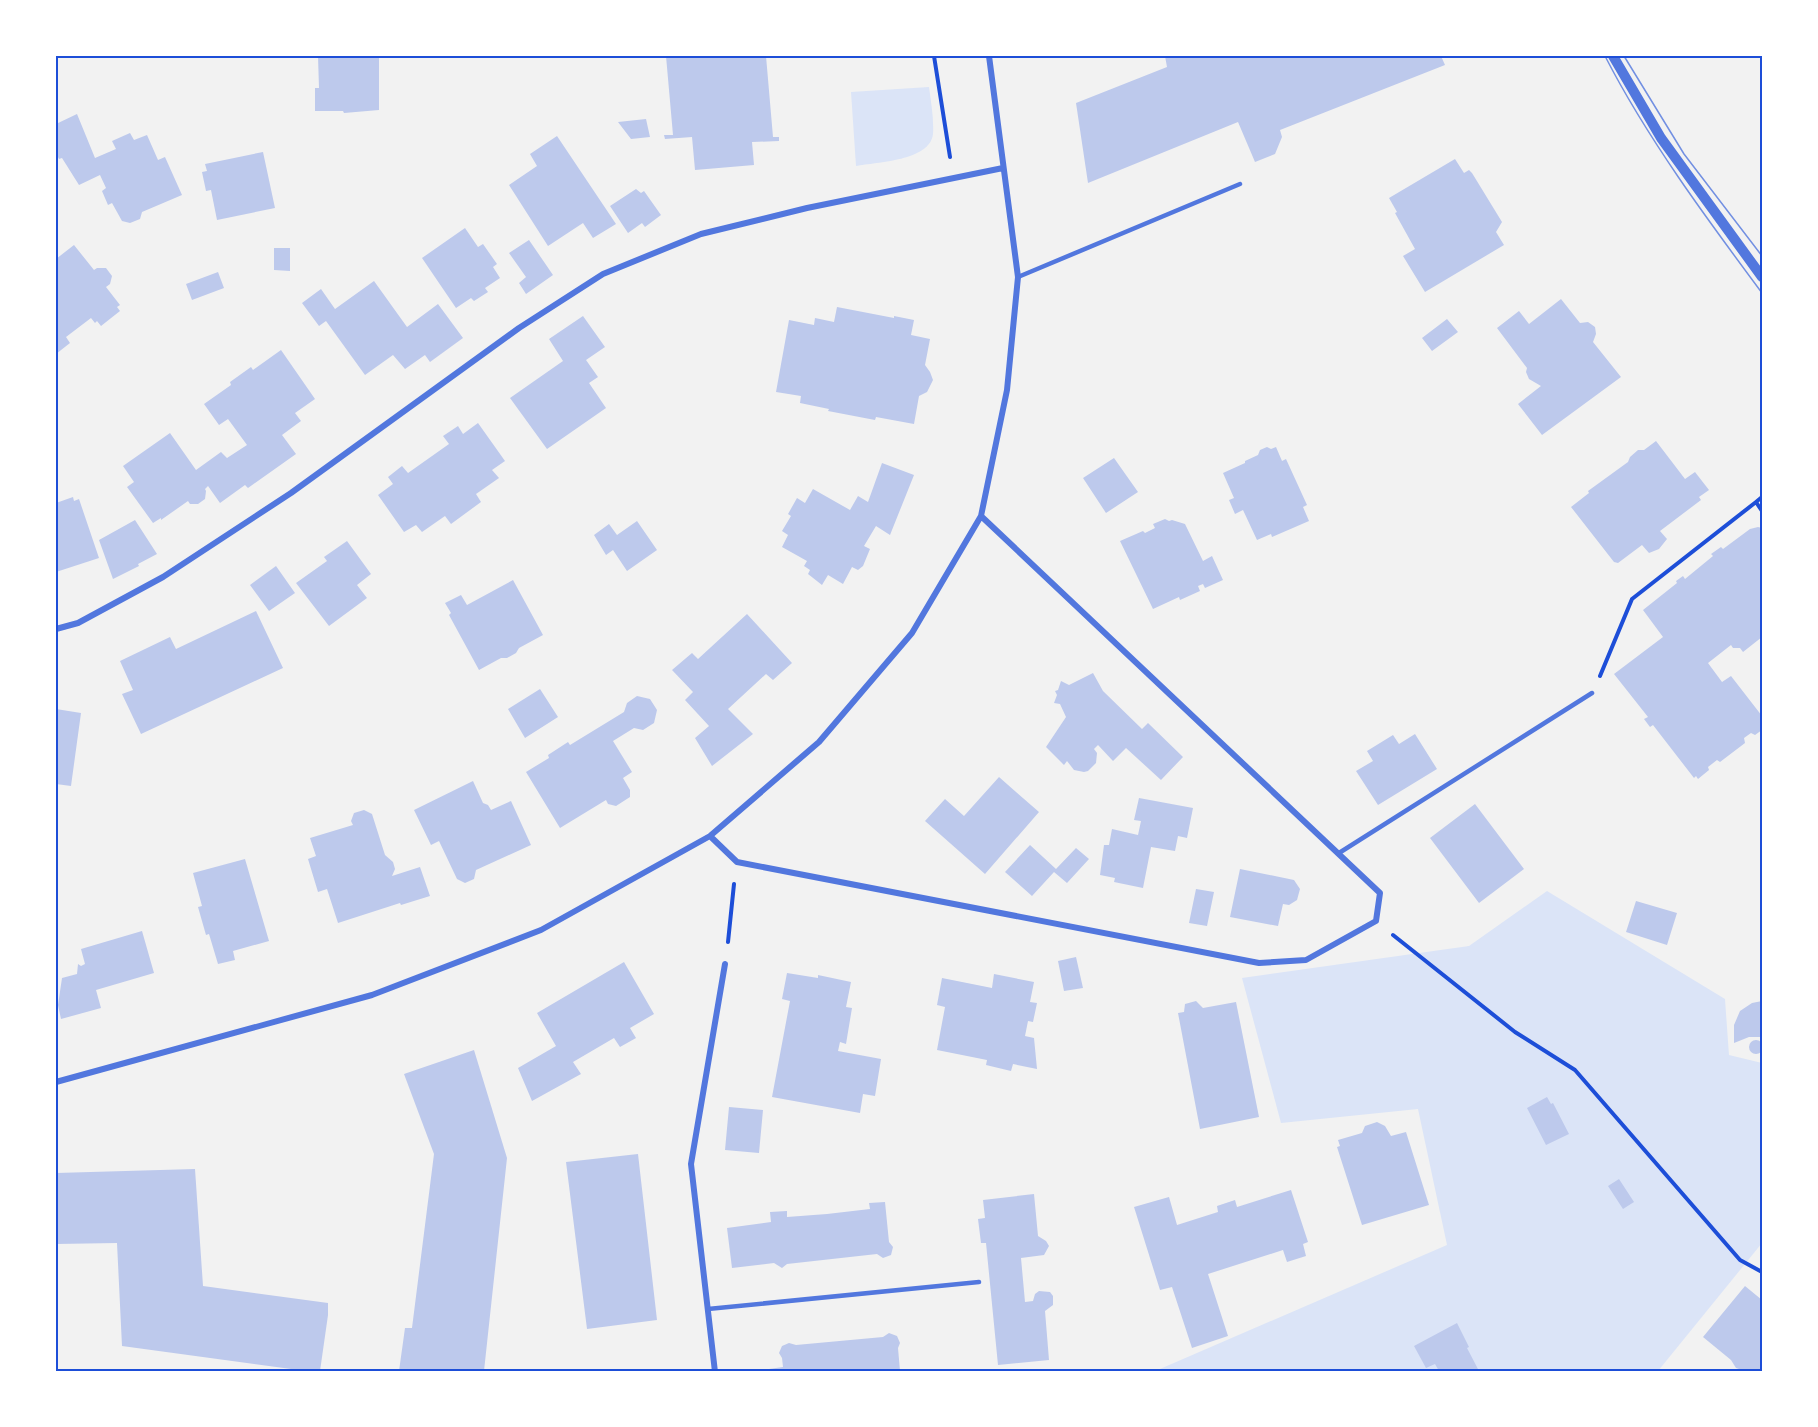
<svg xmlns="http://www.w3.org/2000/svg" width="1818" height="1427" font-family="Roboto,sans-serif">
<style>
.green{fill:#dbe4f7}
.building{fill:#bdc9ec}
.lines{fill:none;stroke-linecap:round;stroke-linejoin:round}
.path{stroke:#1d4ed8;stroke-width:4}
.service{stroke:#5277de;stroke-width:4.5}
.minor{stroke:#5277de;stroke-width:6}
.tertiary{stroke:#5277de;stroke-width:10}
.tram{stroke:#7290e2;stroke-width:1.5}
.neatline{fill:none;stroke:#1d4ed8;stroke-width:2}
</style>
<rect width="100%" height="100%" fill="#f2f2f2"/>
<path class="green" d="M 929,87 C 931,102 934,119 933,134 C 930,161 877,162 856,166 L 851,92 Z
M 1547,891 L 1725,999 L 1729,1055 L 1762,1063 L 1762,1243 L 1658,1371 L 1153,1372 L 1447,1245 L 1418,1109 L 1281,1123 L 1242,978 L 1469,946 Z"/>
<path class="building" d="M 318,56 L 379,56 L 379,110 L 344,113 L 343,111 L 315,111 L 315,88 L 319,88 Z
M 666,56 L 766,56 L 773,137 L 779,137 L 779,141 L 752,142 L 754,165 L 695,170 L 692,137 L 665,139 L 664,135 L 673,135 Z
M 1165,56 L 1441,56 L 1445,65 L 1280,130 L 1282,137 L 1275,154 L 1255,162 L 1238,122 L 1088,183 L 1076,103 L 1167,67 Z
M 77,114 L 95,158 L 116,149 L 112,141 L 130,133 L 134,140 L 147,135 L 158,160 L 165,157 L 182,195 L 142,212 L 140,219 L 130,223 L 122,221 L 112,203 L 108,205 L 102,191 L 106,188 L 100,175 L 79,185 L 62,158 L 59,159 L 56,153 L 56,124 Z
M 646,119 L 650,137 L 631,139 L 618,122 Z
M 557,136 L 616,224 L 593,238 L 583,223 L 548,246 L 509,185 L 537,166 L 530,154 Z
M 263,152 L 275,208 L 217,220 L 211,190 L 206,191 L 202,172 L 207,171 L 205,164 Z
M 1455,159 L 1464,173 L 1469,170 L 1472,173 L 1502,222 L 1496,232 L 1504,245 L 1425,292 L 1403,256 L 1415,249 L 1395,213 L 1397,212 L 1389,198 Z
M 636,189 L 641,193 L 644,191 L 661,215 L 645,227 L 642,223 L 628,233 L 610,206 Z
M 465,228 L 478,247 L 483,244 L 497,264 L 493,267 L 500,278 L 485,288 L 488,292 L 474,301 L 471,298 L 456,308 L 422,258 Z
M 529,240 L 553,275 L 526,294 L 519,283 L 526,277 L 509,253 Z
M 74,245 L 94,270 L 97,268 L 106,268 L 112,276 L 110,284 L 106,287 L 120,305 L 117,307 L 120,311 L 101,326 L 97,321 L 95,323 L 91,318 L 66,337 L 70,343 L 56,354 L 56,259 Z
M 274,248 L 290,248 L 290,271 L 274,270 Z
M 218,272 L 224,288 L 192,300 L 186,284 Z
M 374,281 L 407,327 L 438,304 L 463,338 L 430,362 L 425,355 L 405,369 L 393,355 L 365,375 L 326,321 L 319,326 L 302,303 L 321,289 L 335,309 Z
M 1561,299 L 1580,323 L 1588,322 L 1595,327 L 1596,334 L 1593,342 L 1621,377 L 1542,435 L 1518,404 L 1541,386 L 1529,379 L 1526,372 L 1527,368 L 1497,328 L 1519,311 L 1529,324 Z
M 837,307 L 894,318 L 894,316 L 914,320 L 911,335 L 930,339 L 925,365 L 930,372 L 933,380 L 927,392 L 919,396 L 914,424 L 876,417 L 875,420 L 828,411 L 829,409 L 800,403 L 801,396 L 776,392 L 789,320 L 814,325 L 815,318 L 834,322 Z
M 583,316 L 605,347 L 586,360 L 598,377 L 589,383 L 606,408 L 547,449 L 510,398 L 563,361 L 549,339 Z
M 1447,319 L 1458,332 L 1432,351 L 1422,338 Z
M 281,350 L 315,399 L 295,413 L 301,421 L 282,435 L 296,454 L 248,488 L 245,485 L 220,503 L 208,486 L 205,489 L 206,491 L 205,499 L 198,504 L 190,504 L 188,501 L 161,520 L 161,518 L 153,523 L 127,487 L 134,482 L 123,466 L 170,433 L 196,470 L 221,452 L 227,458 L 247,445 L 228,419 L 219,425 L 204,404 L 231,385 L 230,382 L 251,367 L 253,370 Z
M 478,423 L 505,461 L 492,470 L 499,478 L 476,494 L 481,502 L 451,524 L 445,516 L 422,532 L 416,525 L 404,532 L 378,495 L 393,484 L 388,477 L 402,466 L 408,473 L 449,444 L 443,436 L 458,426 L 463,434 Z
M 1656,441 L 1685,479 L 1695,472 L 1709,490 L 1699,497 L 1701,500 L 1660,531 L 1667,539 L 1659,549 L 1649,553 L 1642,545 L 1618,563 L 1614,562 L 1571,507 L 1589,493 L 1588,491 L 1628,462 L 1630,457 L 1638,450 L 1644,450 Z
M 1267,447 L 1271,449 L 1276,447 L 1282,461 L 1286,459 L 1307,505 L 1303,507 L 1309,521 L 1272,537 L 1271,534 L 1257,540 L 1243,510 L 1235,514 L 1229,500 L 1234,498 L 1223,473 L 1245,463 L 1245,461 L 1258,455 L 1260,450 Z
M 1114,458 L 1138,492 L 1106,513 L 1083,478 Z
M 882,463 L 914,475 L 890,535 L 876,526 L 864,546 L 870,549 L 863,566 L 858,570 L 852,567 L 843,584 L 828,575 L 822,585 L 808,574 L 810,570 L 804,566 L 807,561 L 782,547 L 788,535 L 782,531 L 791,516 L 788,514 L 797,498 L 805,503 L 813,489 L 850,510 L 858,496 L 868,502 Z
M 73,497 L 74,501 L 79,499 L 99,558 L 56,572 L 56,503 Z
M 1165,519 L 1169,521 L 1172,520 L 1185,524 L 1203,561 L 1212,556 L 1223,580 L 1205,588 L 1203,584 L 1198,586 L 1200,591 L 1180,600 L 1179,597 L 1153,609 L 1120,541 L 1143,531 L 1145,533 L 1155,528 L 1153,524 Z
M 135,520 L 157,554 L 138,564 L 139,566 L 113,579 L 99,540 Z
M 637,521 L 657,550 L 627,571 L 613,550 L 606,555 L 594,535 L 609,524 L 617,535 Z
M 1758,527 L 1762,528 L 1762,637 L 1743,652 L 1740,648 L 1733,648 L 1731,645 L 1708,663 L 1722,682 L 1731,676 L 1762,716 L 1762,730 L 1755,735 L 1751,733 L 1744,738 L 1745,743 L 1720,762 L 1717,760 L 1708,767 L 1709,770 L 1698,779 L 1696,776 L 1694,778 L 1653,725 L 1650,727 L 1644,719 L 1648,717 L 1614,674 L 1663,637 L 1643,610 L 1677,583 L 1676,581 L 1683,576 L 1685,579 L 1713,556 L 1711,554 L 1721,547 L 1723,549 L 1750,529 Z
M 347,541 L 371,574 L 357,585 L 367,598 L 329,626 L 296,583 L 327,561 L 324,557 Z
M 276,566 L 295,593 L 269,611 L 250,585 Z
M 513,580 L 543,635 L 519,648 L 516,653 L 507,658 L 501,658 L 479,670 L 449,615 L 451,613 L 445,603 L 461,595 L 467,605 Z
M 256,611 L 283,668 L 141,734 L 122,694 L 133,690 L 120,661 L 170,637 L 176,649 Z
M 747,614 L 792,663 L 773,680 L 766,674 L 728,709 L 753,734 L 712,766 L 695,738 L 709,726 L 685,700 L 693,692 L 672,670 L 692,653 L 698,659 Z
M 1093,673 L 1103,691 L 1142,729 L 1148,723 L 1183,757 L 1161,780 L 1126,748 L 1113,761 L 1098,745 L 1094,749 L 1097,753 L 1096,763 L 1088,771 L 1084,772 L 1074,770 L 1067,761 L 1064,765 L 1046,747 L 1066,717 L 1060,704 L 1054,703 L 1057,695 L 1055,691 L 1058,690 L 1061,681 L 1069,685 Z
M 540,689 L 558,717 L 525,738 L 508,709 Z
M 637,696 L 650,699 L 657,710 L 654,723 L 643,730 L 634,728 L 613,741 L 632,772 L 623,778 L 630,790 L 630,797 L 616,806 L 608,804 L 606,800 L 560,828 L 526,772 L 549,758 L 548,755 L 568,742 L 570,745 L 624,712 L 627,703 Z
M 56,709 L 81,713 L 71,786 L 56,784 Z
M 1415,734 L 1437,769 L 1378,805 L 1356,771 L 1373,761 L 1367,751 L 1393,735 L 1399,744 Z
M 999,777 L 1039,812 L 985,874 L 925,821 L 945,799 L 964,816 Z
M 473,781 L 483,803 L 488,805 L 491,810 L 511,801 L 531,845 L 476,870 L 474,879 L 465,883 L 457,879 L 439,841 L 431,845 L 414,810 Z
M 1139,798 L 1193,808 L 1187,838 L 1178,836 L 1175,851 L 1151,847 L 1143,888 L 1114,882 L 1115,878 L 1100,875 L 1104,845 L 1109,845 L 1112,829 L 1138,835 L 1141,821 L 1134,820 Z
M 1475,804 L 1524,869 L 1479,903 L 1430,838 Z
M 364,810 L 372,814 L 385,855 L 393,862 L 395,869 L 392,876 L 420,867 L 430,896 L 401,905 L 400,903 L 338,923 L 327,889 L 318,892 L 308,859 L 316,856 L 310,838 L 353,825 L 351,821 L 354,813 Z
M 1030,845 L 1056,869 L 1076,848 L 1089,859 L 1067,883 L 1054,872 L 1032,896 L 1005,872 Z
M 245,859 L 269,941 L 233,951 L 235,960 L 218,964 L 209,934 L 206,935 L 198,907 L 202,906 L 193,873 Z
M 1240,869 L 1294,880 L 1300,889 L 1297,900 L 1289,905 L 1283,904 L 1278,926 L 1230,917 Z
M 1196,889 L 1214,892 L 1207,926 L 1189,923 Z
M 1636,901 L 1677,913 L 1667,945 L 1626,932 Z
M 142,931 L 154,973 L 96,990 L 101,1008 L 61,1019 L 58,1005 L 62,978 L 77,974 L 78,964 L 81,966 L 85,964 L 81,949 Z
M 1076,957 L 1083,988 L 1064,991 L 1058,961 Z
M 624,962 L 654,1014 L 630,1028 L 636,1038 L 620,1047 L 614,1038 L 573,1062 L 581,1074 L 532,1101 L 518,1068 L 556,1046 L 537,1013 Z
M 787,973 L 818,978 L 818,975 L 851,982 L 846,1007 L 852,1008 L 846,1044 L 840,1042 L 838,1051 L 881,1059 L 875,1096 L 863,1094 L 860,1113 L 772,1097 L 790,1001 L 782,999 Z
M 994,974 L 1034,982 L 1030,1002 L 1037,1003 L 1033,1022 L 1028,1021 L 1025,1036 L 1034,1038 L 1037,1069 L 1013,1064 L 1011,1071 L 986,1065 L 987,1060 L 937,1050 L 945,1007 L 937,1005 L 942,978 L 992,988 Z
M 1196,1001 L 1203,1008 L 1236,1002 L 1259,1117 L 1200,1129 L 1178,1013 L 1184,1012 L 1185,1004 Z
M 1762,1001 L 1762,1037 L 1749,1037 L 1734,1043 L 1734,1025 L 1740,1011 L 1752,1003 Z
M1749 1047a7 7 0 1 1 14 0a7 7 0 1 1-14 0Z
M 474,1050 L 507,1158 L 484,1371 L 399,1371 L 405,1328 L 412,1328 L 434,1154 L 404,1074 Z
M 1547,1097 L 1551,1104 L 1553,1103 L 1569,1134 L 1546,1145 L 1527,1108 Z
M 729,1107 L 763,1110 L 759,1153 L 725,1150 Z
M 1377,1122 L 1385,1126 L 1391,1136 L 1406,1132 L 1429,1205 L 1362,1225 L 1337,1147 L 1340,1146 L 1338,1140 L 1362,1133 L 1365,1126 Z
M 638,1154 L 657,1320 L 587,1329 L 566,1162 Z
M 195,1169 L 203,1286 L 328,1303 L 328,1315 L 320,1371 L 306,1371 L 122,1346 L 117,1243 L 56,1244 L 56,1173 Z
M 1619,1179 L 1634,1202 L 1623,1209 L 1608,1186 Z
M 1291,1190 L 1308,1242 L 1303,1244 L 1306,1256 L 1287,1262 L 1283,1250 L 1208,1274 L 1228,1336 L 1192,1348 L 1172,1287 L 1160,1290 L 1134,1207 L 1169,1197 L 1177,1225 L 1218,1212 L 1217,1206 L 1235,1200 L 1237,1207 Z
M 1034,1194 L 1038,1236 L 1046,1241 L 1049,1246 L 1044,1255 L 1021,1258 L 1025,1302 L 1033,1301 L 1035,1294 L 1039,1291 L 1050,1292 L 1053,1296 L 1053,1305 L 1045,1311 L 1049,1360 L 998,1365 L 986,1243 L 981,1243 L 978,1219 L 985,1218 L 983,1200 Z
M 885,1202 L 889,1242 L 893,1247 L 891,1255 L 883,1258 L 877,1254 L 787,1264 L 782,1268 L 774,1263 L 732,1268 L 727,1228 L 771,1222 L 770,1212 L 787,1211 L 787,1217 L 827,1214 L 870,1209 L 869,1203 Z
M 1745,1286 L 1762,1300 L 1762,1371 L 1745,1371 L 1736,1368 L 1731,1360 L 1703,1337 Z
M 1457,1323 L 1469,1347 L 1467,1348 L 1479,1371 L 1439,1371 L 1435,1364 L 1426,1368 L 1414,1346 Z
M 889,1333 L 897,1336 L 900,1343 L 898,1348 L 900,1371 L 754,1371 L 783,1367 L 782,1358 L 779,1353 L 782,1346 L 789,1343 L 796,1345 L 883,1337 Z"/>
<g class="lines">
<path class="path" d="M 934,56 L 950,157
M 1756,502 L 1762,497
M 1600,676 L 1632,599 L 1756,502 L 1762,511
M 1393,935 L 1515,1032 L 1575,1070 L 1740,1260 L 1762,1272
M 728,942 L 734,884"/>
<path class="service" d="M 1018,277 L 1240,184
M 1339,853 L 1592,693
M 708,1309 L 979,1282"/>
<path class="minor" d="M 56,629 L 78,623 L 163,577 L 291,493 L 519,328 L 603,274 L 701,234 L 807,208 L 1003,168
M 710,836 L 737,862 L 1259,963 L 1306,960 L 1376,921 L 1380,893 L 981,516
M 56,1082 L 372,995 L 541,930 L 710,836 L 819,742 L 912,633 L 981,516 L 1007,390 L 1018,277 L 989,56
M 715,1372 L 691,1164 L 725,964"/>
<path class="tertiary" d="M 1613,56 L 1661,138 L 1762,277"/>
<path class="tram" d="M 1605,56 C 1647,138 1707,219 1762,293
M 1624,56 L 1684,154 L 1762,256"/>
</g>
<rect width="1818" height="1427" fill="none" stroke="#ffffff" stroke-width="114"/>
<rect x="57" y="57" width="1704" height="1313" class="neatline"/>
</svg>
